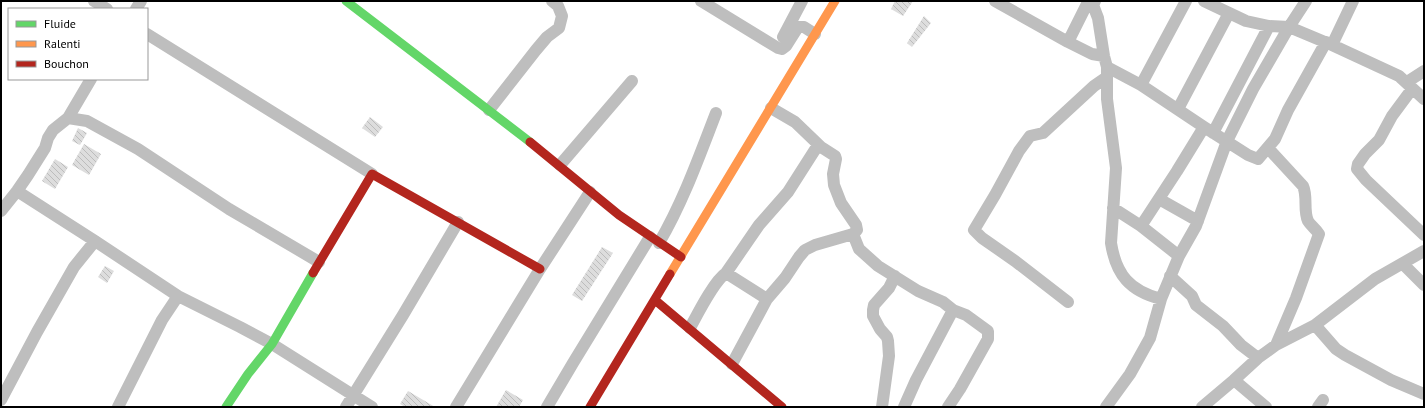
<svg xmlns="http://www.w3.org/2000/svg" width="1425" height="408" font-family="'PT Sans',sans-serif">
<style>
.building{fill:url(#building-back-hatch)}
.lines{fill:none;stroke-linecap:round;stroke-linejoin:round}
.street{stroke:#bebebe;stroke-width:12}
.fast{stroke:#63d668;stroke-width:9}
.slow{stroke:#ff974d;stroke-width:9}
.jam{stroke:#b3261e;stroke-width:9}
</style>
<defs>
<pattern id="building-back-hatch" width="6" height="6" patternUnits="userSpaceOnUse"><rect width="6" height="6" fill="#ddd"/><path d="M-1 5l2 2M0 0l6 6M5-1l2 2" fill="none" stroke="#bcbcbc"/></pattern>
</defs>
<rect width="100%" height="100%" fill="#fff"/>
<path class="building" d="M 895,1 L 913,1 L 903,16 L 891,9 Z
M 924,16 L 931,23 L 912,47 L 907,43 Z
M 370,117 L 383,127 L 375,137 L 362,128 Z
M 78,128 L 87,133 L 80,145 L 72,141 Z
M 84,144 L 101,154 L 89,175 L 72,165 Z
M 55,159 L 68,167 L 55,189 L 42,181 Z
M 602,247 L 613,253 L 582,301 L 572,295 Z
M 105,266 L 114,271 L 107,283 L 98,277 Z
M 506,390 L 523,400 L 519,407 L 496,407 Z
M 408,391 L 435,407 L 405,407 L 400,404 Z"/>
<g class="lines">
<path class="street" d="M 94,1 L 107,9
M 701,1 L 778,48 L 782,49 L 786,46 L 798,27 L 804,27 L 815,34
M 995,1 L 1068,42 L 1092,54 L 1104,56
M 1095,1 L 1093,5 L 1098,18 L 1104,56 L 1107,67 L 1107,99 L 1116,168 L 1111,243 C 1116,275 1130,291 1161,299
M 1204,1 L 1246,21 L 1269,26 L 1289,27 L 1332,45 L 1399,76 L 1424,99
M 136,9 L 141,1
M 147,34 L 372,174
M 783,37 L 802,1
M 1068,42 L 1087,4
M 1332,45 L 1353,1
M 1107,67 L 1141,85 L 1204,127 L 1248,155 L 1258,159 L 1275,139 L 1288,110 L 1326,42
M 1407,82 L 1424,71
M 1141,85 L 1186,1
M 1412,89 L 1392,116 L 1379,140 L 1365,154 L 1358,164 L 1357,169 L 1366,180 L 1424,235
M 771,108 L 795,122 L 821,147 L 835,156 L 836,159 L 833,174 L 834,185 L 841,203 L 856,225 L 857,230 L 853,234 L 859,249 L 878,266 L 918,291 L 943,302 L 953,310 L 966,315 L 988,331 L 988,339 L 960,389 L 948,407
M 1178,109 L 1229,13
M 489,110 L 536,50 L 547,37 L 559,28 L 562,16 L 558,6 L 552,1
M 68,118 L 87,121 L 138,149 L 229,209 L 319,262
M 1213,133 L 1269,26
M 1268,148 L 1303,186 C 1308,197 1303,210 1308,221 C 1311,226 1316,229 1319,234 L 1296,298 L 1276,345
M 560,165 L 632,81
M 17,191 L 95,241 L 178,296
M 1159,199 L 1198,221
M 1113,208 L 1141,226 L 1179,256
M 1,211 L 17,191 L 28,175 L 45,148 L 48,138 L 53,130 L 68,118 L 91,79
M 1141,226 L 1177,171 L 1204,127
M 659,243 C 683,202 699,157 716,113
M 1403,264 L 1424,285
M 726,273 L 759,225 L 788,192 L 818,145
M 1170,276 L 1192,296 L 1196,305 L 1223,326 L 1241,345 L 1258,358
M 1068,302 L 1015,261 L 982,238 L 974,230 L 995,195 L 1019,151 L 1030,136 L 1043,133 L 1094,86 L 1107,77
M 1315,325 L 1336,349 L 1345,355 L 1391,380 L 1424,394
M 690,328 C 697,315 714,281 726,273 L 767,299
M 732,364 L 767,299 L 785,278 L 799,257 L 805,250 L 815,245 L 853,234
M 1234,380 L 1266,407
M 1,400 L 37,332 L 74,267 L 95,241
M 118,407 L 162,320 L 178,296 L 240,327 L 272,344 L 372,407
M 346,407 L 403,315 L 458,222
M 456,407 L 540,269 L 590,192
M 547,407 L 573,363 L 650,237
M 882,407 L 889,356 L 888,341 L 887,337 L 880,329 L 873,316 L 873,310 L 874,305 L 889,288 L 895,276
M 904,407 L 916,380 L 953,310
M 1106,407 L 1130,374 L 1150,338 L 1161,299 L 1179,256 L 1196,226 L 1227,141 L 1253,89 L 1289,27 L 1306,1
M 1202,407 L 1234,380 L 1258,358 L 1276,345 L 1315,325 L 1375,279 L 1424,251
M 1318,407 L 1323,400"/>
<path class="fast" d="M 346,1 L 530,142
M 226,407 L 248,374 L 272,344 L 313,273"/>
<path class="slow" d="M 670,274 L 835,1"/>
<path class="jam" d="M 530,142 L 619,215 L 681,257
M 313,273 L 372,174 L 540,269
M 655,300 L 782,407
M 590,407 L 670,274"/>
</g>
<rect width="1425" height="408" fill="none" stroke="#000000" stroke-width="4"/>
<rect x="8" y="8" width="140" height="72" fill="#ffffff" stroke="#999999"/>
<rect x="16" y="21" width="20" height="6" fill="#63d668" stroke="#999999"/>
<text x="44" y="28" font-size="12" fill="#000000">Fluide</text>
<rect x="16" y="41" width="20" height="6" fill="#ff974d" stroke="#999999"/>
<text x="44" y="48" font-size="12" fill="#000000">Ralenti</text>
<rect x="16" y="61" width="20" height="6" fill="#b3261e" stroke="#999999"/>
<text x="44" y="68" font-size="12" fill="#000000">Bouchon</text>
</svg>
